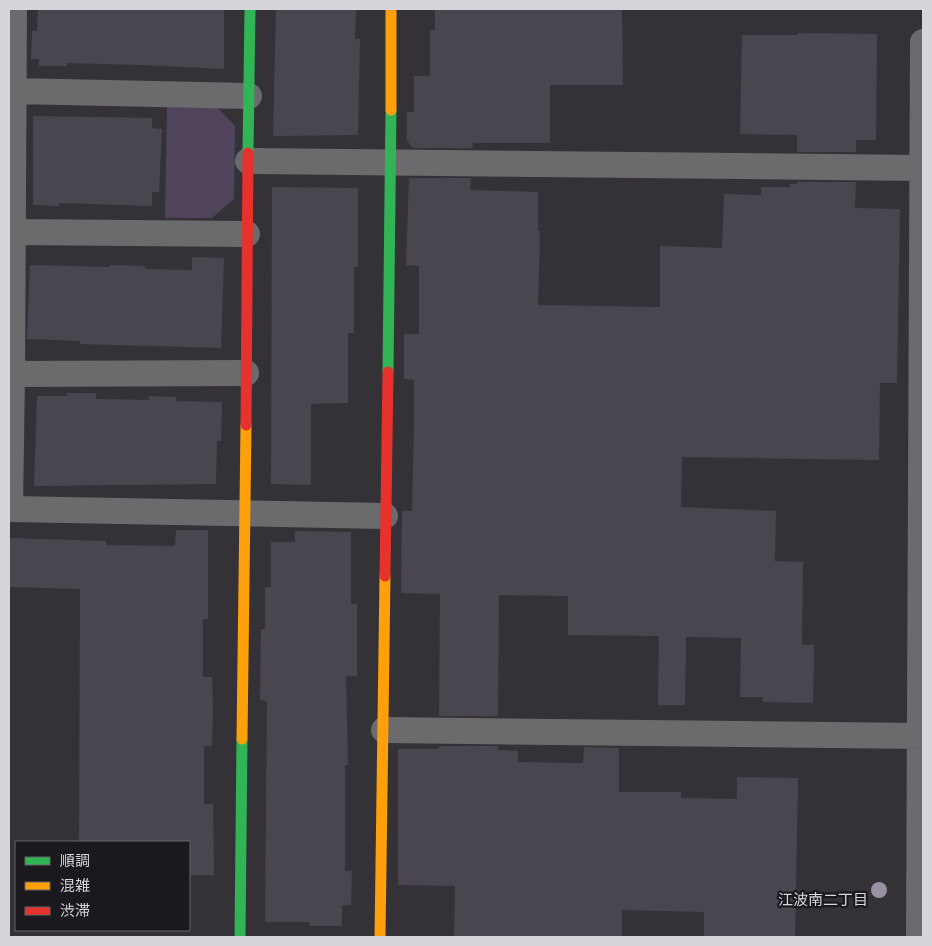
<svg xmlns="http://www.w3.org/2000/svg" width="932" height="946" font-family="Quicksand,'Noto Sans JP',sans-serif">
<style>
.green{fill:#50445c}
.building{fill:#4a464f}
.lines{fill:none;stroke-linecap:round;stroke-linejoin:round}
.street{stroke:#6b6a6d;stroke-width:26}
.fast{stroke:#30b455;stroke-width:11}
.slow{stroke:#ff9f0a;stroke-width:11}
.jam{stroke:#e5322d;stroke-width:11}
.tree{fill:#9891a2}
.labels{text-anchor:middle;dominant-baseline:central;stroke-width:4.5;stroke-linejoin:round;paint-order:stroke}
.neighbourhood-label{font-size:15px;fill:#dbd7e1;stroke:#1b191d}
</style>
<rect width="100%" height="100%" fill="#343236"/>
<path class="green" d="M 167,107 L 218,108 L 235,126 L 234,199 L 212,218 L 165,218 Z"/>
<path class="building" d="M 38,9 L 224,9 L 224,69 L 142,65 L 67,63 L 67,66 L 39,66 L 39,59 L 31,59 L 32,31 L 37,31 Z
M 276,9 L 356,9 L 355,39 L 360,39 L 358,135 L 273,136 Z
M 435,9 L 622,9 L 623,85 L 550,85 L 550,143 L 473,143 L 472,148 L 413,148 L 407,141 L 407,112 L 414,112 L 414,76 L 430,76 L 430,30 L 435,30 Z
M 798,33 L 877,34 L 876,140 L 856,140 L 856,152 L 797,152 L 797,135 L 740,134 L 742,35 L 798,35 Z
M 33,116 L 152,118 L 152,128 L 162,129 L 159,192 L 152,192 L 152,206 L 59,203 L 59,206 L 33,205 Z
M 409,178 L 471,178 L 470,190 L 538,192 L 538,231 L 540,231 L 538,305 L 660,307 L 660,246 L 722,248 L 724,194 L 761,195 L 761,187 L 790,187 L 790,184 L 797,184 L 797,182 L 856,182 L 855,208 L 900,209 L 897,383 L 880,383 L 879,460 L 682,457 L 681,507 L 776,511 L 775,561 L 803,562 L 802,645 L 814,645 L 813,703 L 763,702 L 763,697 L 740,697 L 741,638 L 686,637 L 685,705 L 658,705 L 659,636 L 568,635 L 568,596 L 499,595 L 498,716 L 439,716 L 440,594 L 401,593 L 402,511 L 412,511 L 414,425 L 414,380 L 404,379 L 404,334 L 419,334 L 419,266 L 406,265 Z
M 272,187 L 358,188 L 358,267 L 354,267 L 354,333 L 348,333 L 348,403 L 311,404 L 311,485 L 271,484 Z
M 192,257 L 224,258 L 221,348 L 80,344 L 80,341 L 27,339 L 30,265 L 110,267 L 110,265 L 145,266 L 145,269 L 192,270 Z
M 67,393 L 96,393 L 96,399 L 149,400 L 149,396 L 176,397 L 176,401 L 222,402 L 221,441 L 217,441 L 216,484 L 34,486 L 37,396 L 67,396 Z
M 176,530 L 208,530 L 208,619 L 203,619 L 203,677 L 212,677 L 213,708 L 212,746 L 204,746 L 204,804 L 213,804 L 214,875 L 189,875 L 189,842 L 79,842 L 80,589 L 9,587 L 10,538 L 106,541 L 106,545 L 175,546 Z
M 295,531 L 351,532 L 351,604 L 357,604 L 357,676 L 346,676 L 348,765 L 345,765 L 345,871 L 352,871 L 351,905 L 342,905 L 342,926 L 309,926 L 309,922 L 265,922 L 267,701 L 260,700 L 261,629 L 265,629 L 265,587 L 271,587 L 271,542 L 295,542 Z
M 439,746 L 498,746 L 498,750 L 518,751 L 518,762 L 583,763 L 584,747 L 619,748 L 619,792 L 681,792 L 681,798 L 737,799 L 737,777 L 798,778 L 795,937 L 704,937 L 704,912 L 622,910 L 622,937 L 454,937 L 455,886 L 398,885 L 398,749 L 439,749 Z"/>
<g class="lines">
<path class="street" d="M 14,91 L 249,96
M 248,161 L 922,168
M 13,232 L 247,234
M 246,373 L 12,374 L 10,509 L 385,516
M 12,374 L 14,9
M 384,730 L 923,736
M 919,937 L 923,42"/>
<path class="fast" d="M 248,153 L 250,9
M 388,372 L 391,110
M 240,937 L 242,739"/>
<path class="slow" d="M 391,9 L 391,110
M 242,739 L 246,425
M 380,937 L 385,576"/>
<path class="jam" d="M 246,425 L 248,153
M 385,576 L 388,372"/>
</g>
<circle class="tree" cx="879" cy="890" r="8"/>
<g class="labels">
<g class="neighbourhood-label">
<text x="823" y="899">江波南二丁目</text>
</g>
</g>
<rect width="932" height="946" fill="none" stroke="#d7d5da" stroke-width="20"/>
<rect x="15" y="841" width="175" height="90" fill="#1b191d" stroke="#666469"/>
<rect x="25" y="857" width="25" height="8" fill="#30b455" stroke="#666469"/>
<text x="60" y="866" font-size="15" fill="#d7d5da">順調</text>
<rect x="25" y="882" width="25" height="8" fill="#ff9f0a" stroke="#666469"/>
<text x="60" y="891" font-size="15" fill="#d7d5da">混雑</text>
<rect x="25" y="907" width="25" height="8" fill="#e5322d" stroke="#666469"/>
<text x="60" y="916" font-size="15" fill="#d7d5da">渋滞</text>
</svg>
